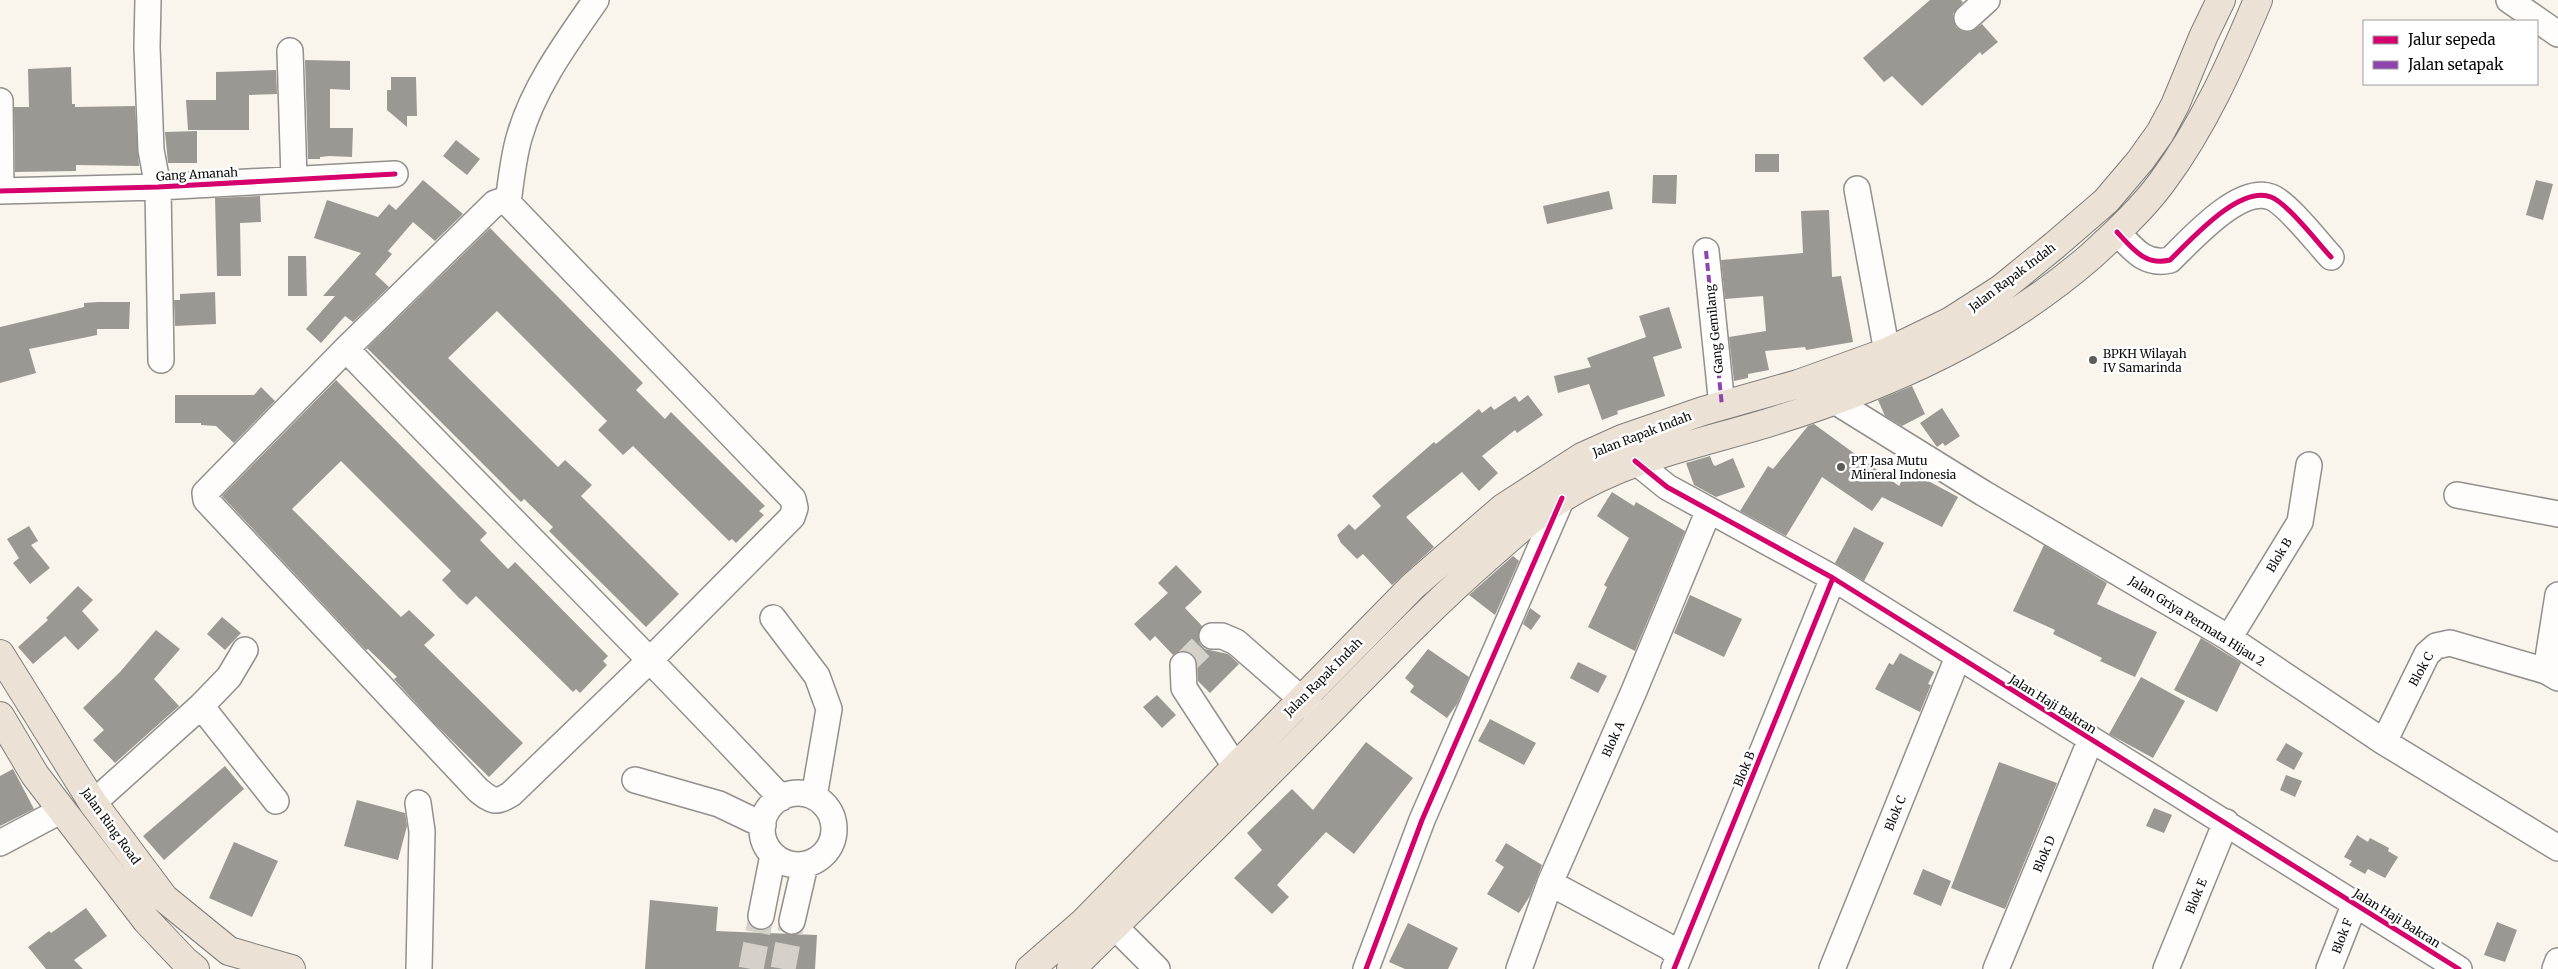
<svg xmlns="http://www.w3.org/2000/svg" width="2558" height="969" font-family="Merriweather,serif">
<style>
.building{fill:#9b9793}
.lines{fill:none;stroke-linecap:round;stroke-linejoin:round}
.minor-tunnel{stroke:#d5d1ca;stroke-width:25;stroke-dasharray:25 12;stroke-linecap:butt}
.minor-casing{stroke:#928f8c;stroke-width:28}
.major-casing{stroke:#7f7d79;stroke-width:30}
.minor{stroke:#fefdfc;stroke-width:25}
.major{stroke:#ebe1d5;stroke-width:28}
.quiet{stroke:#8e44ad;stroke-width:4;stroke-dasharray:8 4;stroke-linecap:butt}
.cycleway-casing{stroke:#fff;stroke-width:8}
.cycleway{stroke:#d6006c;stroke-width:5}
.poi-dot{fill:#5e5c59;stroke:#fff;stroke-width:2}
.labels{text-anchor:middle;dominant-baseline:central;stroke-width:5;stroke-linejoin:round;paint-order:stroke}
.street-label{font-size:12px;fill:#0a0a0a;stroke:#fff}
.poi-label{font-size:12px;fill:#0a0a0a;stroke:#fff;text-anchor:start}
</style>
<rect width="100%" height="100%" fill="#f9f4ec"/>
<path class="building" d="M 1930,0 L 1961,0 L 1963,2 L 1953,14 L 1956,27 L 1962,31 L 1970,32 L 1982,24 L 1998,42 L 1982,55 L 1980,52 L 1922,106 L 1892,76 L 1884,82 L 1863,58 Z
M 305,60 L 350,61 L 350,90 L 330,89 L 330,128 L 353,128 L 352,157 L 330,156 L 320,157 L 320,159 L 308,159 Z
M 71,67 L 72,104 L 75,104 L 75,107 L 135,106 L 139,166 L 76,165 L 76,171 L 15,172 L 14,107 L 29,107 L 28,69 Z
M 276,70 L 277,94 L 249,95 L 249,130 L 188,130 L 186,100 L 216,100 L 216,72 Z
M 391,77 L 416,77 L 417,116 L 407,116 L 407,127 L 387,110 L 387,90 L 391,90 Z
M 197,131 L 197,163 L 168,163 L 165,132 Z
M 456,140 L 480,159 L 467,175 L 443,156 Z
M 1755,154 L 1779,154 L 1779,172 L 1755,172 Z
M 1653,175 L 1677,175 L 1676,204 L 1652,203 Z
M 423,180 L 463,214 L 435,241 L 413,222 L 388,251 L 392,254 L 375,274 L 389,287 L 353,322 L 345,316 L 321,343 L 306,329 L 335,296 L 323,296 L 361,253 L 314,238 L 327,200 L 378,217 L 389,204 L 396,210 Z
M 2536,180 L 2553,184 L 2543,220 L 2526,215 Z
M 1609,191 L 1613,209 L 1547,224 L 1543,206 Z
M 260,196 L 261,222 L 240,223 L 241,276 L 217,276 L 215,198 Z
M 1829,210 L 1832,277 L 1841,276 L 1853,342 L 1806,350 L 1805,347 L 1765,351 L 1769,370 L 1748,374 L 1748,378 L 1734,381 L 1729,337 L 1766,331 L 1763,296 L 1725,299 L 1721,260 L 1803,253 L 1801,211 Z
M 490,228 L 643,383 L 636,390 L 665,419 L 671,412 L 765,506 L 759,511 L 764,515 L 736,543 L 732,539 L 729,541 L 633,446 L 623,455 L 598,430 L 607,421 L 497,311 L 448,358 L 558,467 L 565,460 L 592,485 L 581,496 L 679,594 L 646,627 L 549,531 L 553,527 L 524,499 L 521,502 L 367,348 Z
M 288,256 L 306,256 L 307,296 L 288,296 Z
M 215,292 L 216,324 L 175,326 L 174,300 L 180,300 L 180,294 Z
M 98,302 L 130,302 L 129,329 L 97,329 L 97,335 L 29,349 L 36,373 L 0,383 L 0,327 L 84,307 L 84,303 Z
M 1669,307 L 1682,348 L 1653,357 L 1665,396 L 1617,411 L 1618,414 L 1602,420 L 1589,384 L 1558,393 L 1554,376 L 1591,367 L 1587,358 L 1646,337 L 1639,316 Z
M 336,380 L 487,533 L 480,540 L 508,569 L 515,562 L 608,656 L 603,661 L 607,665 L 580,693 L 576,689 L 573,692 L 476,596 L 467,605 L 459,598 L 442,580 L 451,571 L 341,461 L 292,509 L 401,617 L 409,610 L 435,635 L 424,645 L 523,743 L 489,777 L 434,723 L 394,679 L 397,677 L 368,649 L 366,650 L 222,496 Z
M 1912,386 L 1925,414 L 1902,426 L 1885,416 L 1878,400 Z
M 261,387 L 275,401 L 234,443 L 216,426 L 201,425 L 201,423 L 175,423 L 175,395 L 254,395 Z
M 1528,395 L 1543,415 L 1517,433 L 1515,430 L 1482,456 L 1498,473 L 1479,491 L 1462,472 L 1406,517 L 1434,547 L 1392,585 L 1363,554 L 1357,559 L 1341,543 L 1337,535 L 1349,524 L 1355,530 L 1381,506 L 1372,496 L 1434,442 L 1436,444 L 1479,409 L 1482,413 L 1491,406 L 1494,410 L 1515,396 L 1519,402 Z
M 1942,408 L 1960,436 L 1945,446 L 1943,443 L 1937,447 L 1920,423 Z
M 1814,424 L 1899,486 L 1908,470 L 1958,497 L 1942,527 L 1882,497 L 1872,511 L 1822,477 L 1786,536 L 1740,511 L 1768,466 L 1773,469 L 1808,426 Z
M 1710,456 L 1713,464 L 1715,466 L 1733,458 L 1745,487 L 1716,497 L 1694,485 L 1686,463 Z
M 1612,492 L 1634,506 L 1636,502 L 1685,531 L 1635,651 L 1588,627 L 1607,587 L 1604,585 L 1629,538 L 1597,516 Z
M 29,526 L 38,541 L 31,545 L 50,568 L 30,584 L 13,563 L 19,558 L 7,539 Z
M 1854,527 L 1884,543 L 1864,581 L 1835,563 Z
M 2044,545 L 2107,583 L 2097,604 L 2157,632 L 2135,677 L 2100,661 L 2102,658 L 2053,634 L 2055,630 L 2013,611 Z
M 1513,556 L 1519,561 L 1495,615 L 1469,595 Z
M 1176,565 L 1202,592 L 1185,608 L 1202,626 L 1198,636 L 1200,644 L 1205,649 L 1228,654 L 1239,664 L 1210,693 L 1198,681 L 1197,664 L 1190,653 L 1182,651 L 1173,655 L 1155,636 L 1150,641 L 1134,624 L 1168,593 L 1158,583 Z
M 78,586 L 93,600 L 82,611 L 99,630 L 78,650 L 65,636 L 33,664 L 18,647 L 48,620 L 46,618 Z
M 1690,595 L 1742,619 L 1724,657 L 1674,633 Z
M 1530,608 L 1541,616 L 1531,630 L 1523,624 Z
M 222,617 L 241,633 L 225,650 L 207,634 Z
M 156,630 L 180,649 L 154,679 L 179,706 L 115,763 L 93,740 L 104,730 L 83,708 L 120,672 Z
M 2201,638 L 2241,663 L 2217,712 L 2174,690 Z
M 1428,649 L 1469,677 L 1457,704 L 1447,718 L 1410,692 L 1414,686 L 1405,678 Z
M 1900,653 L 1934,672 L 1928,684 L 1931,685 L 1920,712 L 1875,689 L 1889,663 L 1893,665 Z
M 1578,662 L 1607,676 L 1598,693 L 1570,678 Z
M 2141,677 L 2185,701 L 2153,758 L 2109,734 Z
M 1157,695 L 1176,715 L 1162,728 L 1143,707 Z
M 1490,719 L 1536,743 L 1524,765 L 1478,741 Z
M 1366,742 L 1413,778 L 1354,854 L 1326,832 L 1277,885 L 1289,897 L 1272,914 L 1234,878 L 1262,850 L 1247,833 L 1292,789 L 1313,810 Z
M 2286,743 L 2303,753 L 2294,770 L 2276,760 Z
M 1999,762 L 2057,783 L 2005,909 L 1951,888 Z
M 225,766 L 244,789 L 164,860 L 143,836 Z
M 13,769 L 34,809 L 0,826 L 0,776 Z
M 2286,775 L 2302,781 L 2295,797 L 2280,790 Z
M 357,800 L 405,813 L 407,826 L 398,860 L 344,846 Z
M 2154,808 L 2172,815 L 2164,833 L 2146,826 Z
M 2357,835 L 2368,842 L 2370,838 L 2389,848 L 2388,851 L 2398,857 L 2385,878 L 2368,869 L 2365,874 L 2349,865 L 2352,861 L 2344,857 Z
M 234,842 L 278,861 L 252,917 L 209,898 Z
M 1506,843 L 1542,865 L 1530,896 L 1519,913 L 1487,894 L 1504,867 L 1495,861 Z
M 1923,869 L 1951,881 L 1941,906 L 1913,894 Z
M 650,900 L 718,907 L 716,931 L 817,935 L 815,969 L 645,969 Z
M 86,908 L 107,936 L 74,960 L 83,969 L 46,969 L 28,947 L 49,931 L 51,933 Z
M 2497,922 L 2517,930 L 2505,962 L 2484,955 Z
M 1408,923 L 1458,948 L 1448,969 L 1405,969 L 1389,962 Z"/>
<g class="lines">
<path class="minor-tunnel" d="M 1183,665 L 1212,636
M 751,969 L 761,916
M 783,969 L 792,921"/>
<g class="minor-casing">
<path id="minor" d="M 148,0 L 147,47 L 151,150 L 158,187 L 161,360
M 2509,0 L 2558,34
M 1967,18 L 1987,0
M 290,51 L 294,179
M 0,101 L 1,191
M 1857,189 L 1887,352
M 0,191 L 158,187 L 395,174
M 501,201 L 508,203 L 793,499 L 795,508 L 792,517 L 651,659 L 511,794 C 495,804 492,801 478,790 L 206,500 L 205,493 L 346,349 L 495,203 Z
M 508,203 C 511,181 513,159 519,138 C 533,88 566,43 596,0
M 2117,232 C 2133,249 2145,266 2170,260 C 2191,240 2239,185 2271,197 C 2287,203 2318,243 2331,257
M 1706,251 L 1722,406
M 346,349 C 490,499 639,645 781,798
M 1833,400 L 1983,493 L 2229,638 L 2384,742 L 2558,848
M 1635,461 L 1667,487 L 1833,578 L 2459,969
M 2457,495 L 2558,514
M 773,618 L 817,676 L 829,709 L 814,797
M 1212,636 L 1222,636 L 1236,642 L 1316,712
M 2229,638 L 2300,522 L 2309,465
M 1183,665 L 1184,688 L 1235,766 L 1249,781
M 2546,671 L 2558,595
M 201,706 L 276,801
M 2384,742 L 2427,654 L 2436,646 L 2450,643 L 2546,671 L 2558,678
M 635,780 L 719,804 L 763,825
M762 829a36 36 0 1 1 72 0a36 36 0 1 1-72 0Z
M 93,803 L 201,706 L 229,677 L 245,650
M 418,803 L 422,831 L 419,969
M 0,843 L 62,810
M 1550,883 L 1669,947 L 1678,955
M 761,916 L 773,855
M 792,921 L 805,865
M 1114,926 L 1157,969
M 1366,969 L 1422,820 L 1562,498
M 1519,969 L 1550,883 L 1634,691 L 1709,510
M 1674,969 L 1833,578
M 1832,969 L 1958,657
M 1996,969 L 2091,739
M 2166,969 L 2226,822
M 2329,969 L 2355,903
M 2555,969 L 2558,961"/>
</g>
<g class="major-casing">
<path id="major" d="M 0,654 L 93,803 L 164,898 L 229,951 L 291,969
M 0,716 L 35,775 L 147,921 L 184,960 L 195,969
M 1030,969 L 1084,922 L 1413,586 L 1503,508 L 1582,457 L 1622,439 L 1703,411 L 1798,384 L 1887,352 L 1951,321 L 2001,289 L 2055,245 L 2106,201 L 2140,161 L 2160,133 L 2175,105 L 2204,35 L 2221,0
M 1071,969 C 1159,882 1248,795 1335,706 C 1385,655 1434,604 1488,557 C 1512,536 1535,514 1562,498 C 1628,456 1704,443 1777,420 C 1892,384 2000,335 2091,256 C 2116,233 2142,209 2162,182 C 2203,127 2232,62 2258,0"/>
</g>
<use href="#minor" class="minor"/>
<use href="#major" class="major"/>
<path class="quiet" d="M 1706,251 L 1722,406"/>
<g class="cycleway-casing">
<path id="cycleway" d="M 0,191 L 158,187 L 395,174
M 2117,232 C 2133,249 2145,266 2170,260 C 2191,240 2239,185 2271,197 C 2287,203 2318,243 2331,257
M 1635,461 L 1667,487 L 1833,578 L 2459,969
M 1366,969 L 1422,820 L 1562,498
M 1674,969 L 1833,578"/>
</g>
<use href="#cycleway" class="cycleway"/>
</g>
<g class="poi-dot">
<circle cx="2093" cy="360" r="5"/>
<circle cx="1841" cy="467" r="5"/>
</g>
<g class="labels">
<g class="street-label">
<text transform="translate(197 174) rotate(-3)">Gang Amanah</text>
<text transform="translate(2012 277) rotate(-37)">Jalan Rapak Indah</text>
<text transform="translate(1714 329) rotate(-96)">Gang Gemilang</text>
<text transform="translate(1642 434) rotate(-21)">Jalan Rapak Indah</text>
<text transform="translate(2279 555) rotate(-59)">Blok B</text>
<text transform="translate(2197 621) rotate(32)">Jalan Griya Permata Hijau 2</text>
<text transform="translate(2421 669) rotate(-61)">Blok C</text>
<text transform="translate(1323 677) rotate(-45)">Jalan Rapak Indah</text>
<text transform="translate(2053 704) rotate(32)">Jalan Haji Bakran</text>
<text transform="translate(1613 739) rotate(-66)">Blok A</text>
<text transform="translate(1744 769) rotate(-68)">Blok B</text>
<text transform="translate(1895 813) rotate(-68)">Blok C</text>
<text transform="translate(111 826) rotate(54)">Jalan Ring Road</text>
<text transform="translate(2044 854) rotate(-67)">Blok D</text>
<text transform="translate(2196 896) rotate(-68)">Blok E</text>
<text transform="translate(2397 918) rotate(32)">Jalan Haji Bakran</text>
<text transform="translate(2342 936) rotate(-69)">Blok F</text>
</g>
<g class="poi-label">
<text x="2103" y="353">BPKH Wilayah<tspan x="2103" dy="14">IV Samarinda</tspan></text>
<text x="1851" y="460">PT Jasa Mutu<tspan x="1851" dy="14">Mineral Indonesia</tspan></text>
</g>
</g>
<rect x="2363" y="20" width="175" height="65" fill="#ffffff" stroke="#9d9d9d"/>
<rect x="2373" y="36" width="25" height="8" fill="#d6006c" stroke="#9d9d9d"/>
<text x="2408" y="45" font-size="15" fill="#0a0a0a">Jalur sepeda</text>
<rect x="2373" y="61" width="25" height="8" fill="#8e44ad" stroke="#9d9d9d"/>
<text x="2408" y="70" font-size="15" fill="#0a0a0a">Jalan setapak</text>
</svg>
